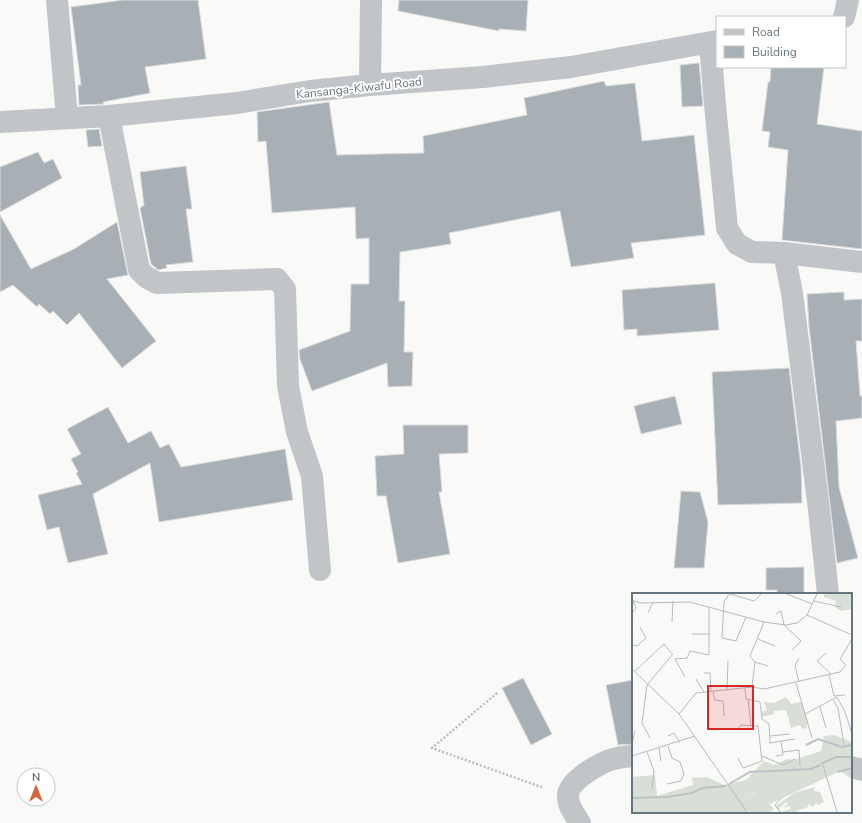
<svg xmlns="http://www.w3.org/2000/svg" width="862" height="823" font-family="'Nunito Sans',sans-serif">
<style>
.building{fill:#a9b0b5;stroke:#dbdbd9}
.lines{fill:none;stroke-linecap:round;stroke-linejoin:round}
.path{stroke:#bbbec0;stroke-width:2.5;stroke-dasharray:2 2;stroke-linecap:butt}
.minor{stroke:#c1c5c8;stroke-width:22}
.labels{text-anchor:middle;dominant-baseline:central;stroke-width:4;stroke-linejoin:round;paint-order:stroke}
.street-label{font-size:12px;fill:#66747f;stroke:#fff}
.inset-river{fill:none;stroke:#bac4c7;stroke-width:2}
.inset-road{fill:none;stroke:#b5bcc0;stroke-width:1}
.view{fill:#d62828;fill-opacity:0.15;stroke:#d62828;stroke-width:2}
.inset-edge{fill:none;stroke:#66747f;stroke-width:2}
</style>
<rect width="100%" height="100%" fill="#f9f9f7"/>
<path class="building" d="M 123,0 L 198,0 L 206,59 L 145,67 L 150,93 L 103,102 L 104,104 L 79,105 L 78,85 L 81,85 L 71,7 Z
M 399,0 L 528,0 L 526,31 L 499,29 L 499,31 L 398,11 Z
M 699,63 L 703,106 L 682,107 L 680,65 Z
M 771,67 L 824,67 L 817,124 L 862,131 L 862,249 L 782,240 L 788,150 L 768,147 L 770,132 L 762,131 L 768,82 L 770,82 Z
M 604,81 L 606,86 L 635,83 L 642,141 L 694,135 L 705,235 L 631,243 L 634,258 L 571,267 L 560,211 L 449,233 L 451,244 L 400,252 L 399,301 L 405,301 L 404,352 L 413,352 L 412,386 L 388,387 L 387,363 L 312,391 L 300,359 L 299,350 L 350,331 L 351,284 L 369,284 L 369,238 L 356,239 L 355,207 L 272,213 L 266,141 L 258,142 L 257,112 L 329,102 L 337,155 L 424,153 L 423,136 L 527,115 L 524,98 Z
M 99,129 L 102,146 L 88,147 L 86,130 Z
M 38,152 L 44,163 L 53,159 L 62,178 L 0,212 L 0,167 Z
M 186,166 L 192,209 L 186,209 L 193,262 L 166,265 L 167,268 L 158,270 L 151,264 L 140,208 L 144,205 L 140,172 Z
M 0,215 L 31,269 L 74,249 L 117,222 L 128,275 L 107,279 L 156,341 L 122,368 L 79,313 L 67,325 L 53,311 L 50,314 L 39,304 L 37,307 L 13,285 L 0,292 Z
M 715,283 L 719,330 L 637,336 L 637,329 L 624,330 L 622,290 Z
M 844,292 L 844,300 L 862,299 L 862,341 L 856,341 L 860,396 L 862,396 L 862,418 L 836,421 L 839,487 L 858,558 L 837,563 L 809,327 L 807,294 Z
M 789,368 L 801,467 L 802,503 L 718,505 L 712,372 Z
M 675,396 L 682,424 L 641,434 L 634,406 Z
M 108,407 L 128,443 L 151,431 L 160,448 L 169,444 L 181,467 L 285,449 L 293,500 L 159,522 L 150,463 L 93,494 L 108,554 L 68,563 L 59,527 L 47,530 L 38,495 L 82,484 L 76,473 L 78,472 L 71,459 L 81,454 L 67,429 Z
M 403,425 L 468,425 L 468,453 L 439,454 L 442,492 L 439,492 L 450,554 L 398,563 L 386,496 L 377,496 L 375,456 L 404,454 Z
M 681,491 L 700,492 L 708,522 L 704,568 L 674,568 Z
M 804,567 L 804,594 L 777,594 L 777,590 L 766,590 L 766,568 Z
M 523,678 L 552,734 L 531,745 L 502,688 Z
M 633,680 L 633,744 L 618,745 L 606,685 Z"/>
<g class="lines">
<path class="path" d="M 497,693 L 432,748 L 544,788"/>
<path class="minor" d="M 57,0 L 67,118
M 844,17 L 848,0
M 710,43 L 715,105 L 727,228 L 737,244 L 752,252 L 784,253 L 862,262
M 370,85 L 371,0
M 109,116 L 139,270 L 146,277 L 157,283 L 277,279 L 285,289 L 288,386 L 297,432 L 312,476 L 320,570
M 0,122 L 109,116 L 237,103 L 310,91 L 370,85 L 483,77 L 571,67 L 717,41
M 784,253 L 792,293 L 819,510 L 828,594
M 851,767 L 862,770
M 580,823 C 575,815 567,805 568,795 C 569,782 592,768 603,763 C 612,758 623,757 633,756"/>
</g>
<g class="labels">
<g class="street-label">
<text transform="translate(359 88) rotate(-6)">Kansanga-Kiwafu Road</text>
</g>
</g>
<g transform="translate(632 593)">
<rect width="220" height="220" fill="#f9f9f7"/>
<path d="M 154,104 L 159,111 L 169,109 L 176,129 L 174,135 L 170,136 L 168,132 L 159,135 L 154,117 L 142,118 L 142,121 L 130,124 L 130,119 L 135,117 L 132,109 L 142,110 ZM 183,194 L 182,198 L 188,199 L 192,209 L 186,212 L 184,210 L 180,214 L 177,210 L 176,214 L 164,218 L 166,219 L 149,219 L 159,216 L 157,213 L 151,215 L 156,211 L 154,209 L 147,215 L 148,218 L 144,213 L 162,200 Z" fill="#d9ded6"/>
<path d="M 192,1 L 220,1 L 220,16 L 209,18 L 203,14 L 204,8 L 192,4 ZM 126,198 L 142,216 L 138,219 L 117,219 L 113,214 L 110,206 Z" fill="#d9ded6"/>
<path d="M 202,142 L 220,149 L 220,186 L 208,178 L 138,211 L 125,198 L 110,206 L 116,219 L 0,219 L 0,184 L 23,182 L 25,203 L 61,192 L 60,185 L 75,184 L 92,192 L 114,187 L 132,168 L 142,172 L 155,166 L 161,167 L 189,158 L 192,143 Z" fill="#d9ded6"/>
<path class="inset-river" d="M 174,152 L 186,146 L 210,154 L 220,152M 189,171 L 204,164 L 220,164M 205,179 L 220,175M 97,191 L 118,179 L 179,176 L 188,172M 0,205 L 35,204 L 60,200 L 70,195 L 94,193"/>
<path class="inset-road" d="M 97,1 L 92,9 L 90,45 L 104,48 L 114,24M 98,1 L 122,8 L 129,1M 155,1 L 180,11M 0,7 L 8,10 L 58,9 L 132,29 L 154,32 L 165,30 L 175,22 L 185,1M 182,8 L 209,14M 0,20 L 4,15 L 1,8M 16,20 L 21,9M 144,21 L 149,18 L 152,32 L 169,48 L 160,57M 175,22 L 220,42M 40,29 L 41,8M 60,41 L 77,41M 126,46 L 143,53M 0,52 L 5,53 L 14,45 L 8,34M 194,60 L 185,68 L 199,81M 167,65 L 163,73 L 167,89M 123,69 L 136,73M 0,76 L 47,121 L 115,219M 3,78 L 32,51 L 41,62M 72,80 L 78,80 L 79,99M 197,82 L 202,103 L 213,102M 53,84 L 43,66 L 55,65 L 58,58 L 77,62 L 77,14M 64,86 L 72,99M 164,90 L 180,145M 120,94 L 123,69 L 118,63 L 132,29M 113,95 L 114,106 L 128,109 L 130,126 L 137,131 L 138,150 L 149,148 L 151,162 L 144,163M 95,97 L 96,68M 81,99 L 83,107 L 91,108 L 92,123M 116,106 L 119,133M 201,107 L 206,115 L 212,152M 188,114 L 194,135M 47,121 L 64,100 L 120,94 L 132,96 L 208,79 L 214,72 L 208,66 L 220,46M 173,121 L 205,104 L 213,119 L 220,141M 36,143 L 42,140 L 48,150M 138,143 L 158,141M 18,145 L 10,130 L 15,92 L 40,62M 149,148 L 163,146M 0,151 L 3,138M 27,155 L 29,168M 15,159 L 22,178 L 20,196M 151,159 L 167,157 L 168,172M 0,163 L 63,143M 130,163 L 151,172 L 163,166M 106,165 L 111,175 L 130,168 L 126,133 L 109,132 L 106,136M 191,172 L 205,219M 35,191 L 49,188 L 52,181 L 48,169 L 40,165 L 36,153M 148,219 L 143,212 L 149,205"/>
<path class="view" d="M 76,93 L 121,93 L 121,136 L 76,136 Z"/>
<rect width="220" height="220" class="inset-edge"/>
</g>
<rect x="716" y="16" width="130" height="52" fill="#ffffff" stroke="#c2c7cc"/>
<rect x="724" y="29" width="20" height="6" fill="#c1c5c8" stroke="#c2c7cc"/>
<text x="752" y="36" font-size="12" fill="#66747f">Road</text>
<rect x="724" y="46" width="20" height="12" fill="#a9b0b5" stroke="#c2c7cc"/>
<text x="752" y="56" font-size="12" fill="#66747f">Building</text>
<g transform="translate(36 787)"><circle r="19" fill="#ffffff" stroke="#c2c7cc"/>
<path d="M0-3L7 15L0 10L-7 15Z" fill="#d4623c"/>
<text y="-6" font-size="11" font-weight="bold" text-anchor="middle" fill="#66747f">N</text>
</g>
</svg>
